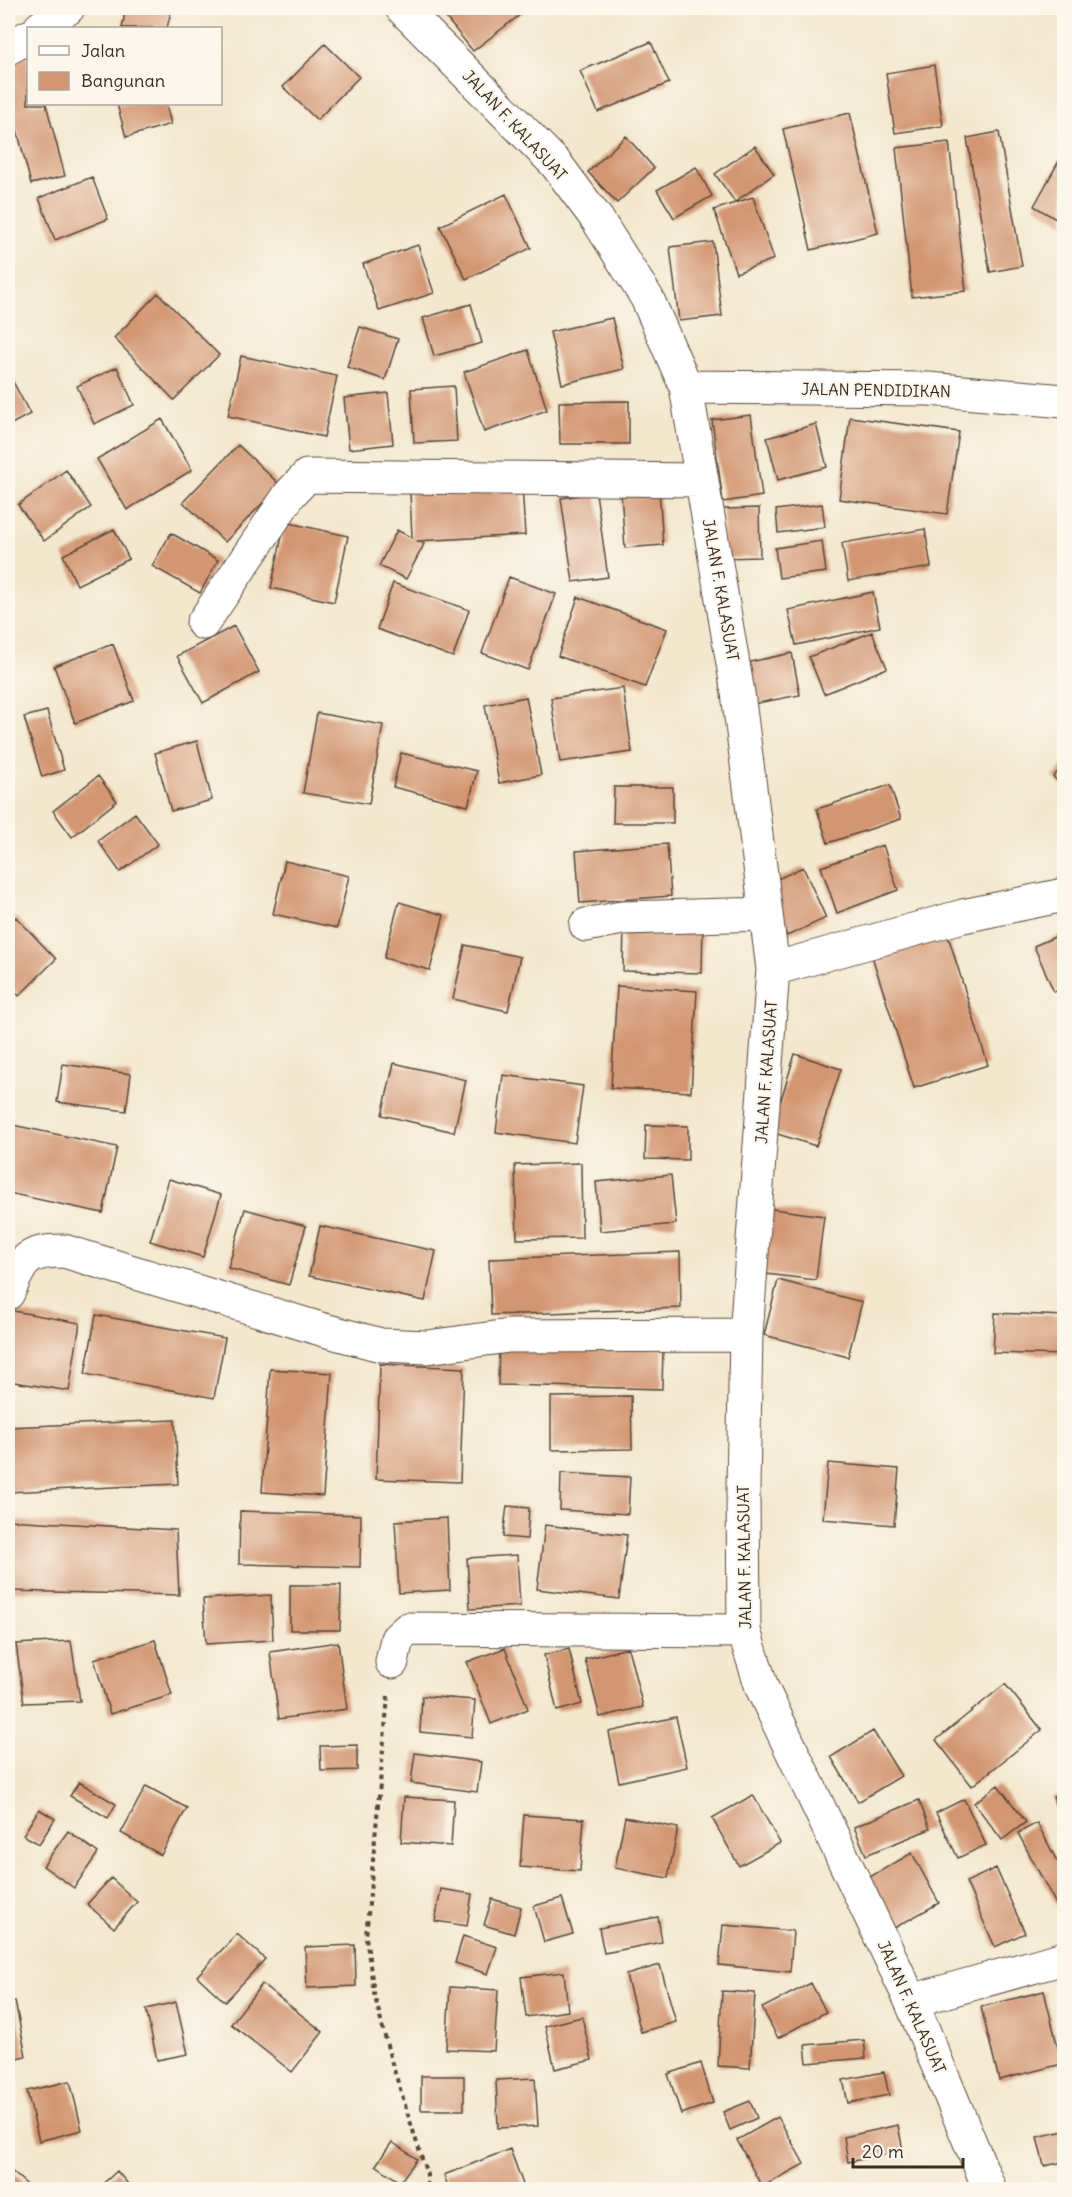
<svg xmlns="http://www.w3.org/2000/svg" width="1072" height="2197" font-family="Delius,sans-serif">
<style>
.building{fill:#d39672}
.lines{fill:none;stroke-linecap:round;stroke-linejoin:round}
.minor-casing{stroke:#574638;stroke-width:35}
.path{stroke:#574638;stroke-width:4;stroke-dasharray:4.5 4.5;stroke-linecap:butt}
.minor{stroke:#fff;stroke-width:33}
.labels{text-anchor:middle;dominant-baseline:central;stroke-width:4.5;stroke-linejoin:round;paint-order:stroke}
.street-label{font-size:16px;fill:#3b2a1e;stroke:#fbf7ec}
</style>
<rect width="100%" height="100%" fill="#fbf7ec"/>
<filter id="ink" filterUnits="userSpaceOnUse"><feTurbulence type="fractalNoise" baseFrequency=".0167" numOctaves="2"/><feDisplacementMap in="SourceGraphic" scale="12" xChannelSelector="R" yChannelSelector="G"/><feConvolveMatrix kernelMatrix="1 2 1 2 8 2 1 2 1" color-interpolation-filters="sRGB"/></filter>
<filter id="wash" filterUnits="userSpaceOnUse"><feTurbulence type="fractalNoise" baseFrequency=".008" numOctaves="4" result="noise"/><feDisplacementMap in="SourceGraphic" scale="24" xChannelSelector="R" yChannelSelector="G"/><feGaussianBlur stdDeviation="1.35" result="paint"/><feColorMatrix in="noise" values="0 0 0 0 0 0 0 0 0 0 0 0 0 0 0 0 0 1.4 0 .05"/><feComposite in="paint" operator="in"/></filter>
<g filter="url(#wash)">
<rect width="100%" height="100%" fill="#f3e7cd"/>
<g id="blocks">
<path class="building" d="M 126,8 L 150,8 L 171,12 L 167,28 L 122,28 Z
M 438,8 L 522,8 L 525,11 L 473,51 Z
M 651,42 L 669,83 L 598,112 L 580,71 Z
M 325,44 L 359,77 L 317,120 L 283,87 Z
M 28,55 L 28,104 L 46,104 L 65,176 L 31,184 L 8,95 L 8,61 Z
M 934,65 L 943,126 L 895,133 L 886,73 Z
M 117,104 L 166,104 L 171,124 L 126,137 Z
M 850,113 L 878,233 L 811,250 L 783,129 Z
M 999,132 L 1022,266 L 990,272 L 967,138 Z
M 626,136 L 654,168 L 617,203 L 588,172 Z
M 949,142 L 966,291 L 912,297 L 896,148 Z
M 755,146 L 774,174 L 735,202 L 715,174 Z
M 1064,152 L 1064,224 L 1034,206 Z
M 696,167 L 712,196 L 674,218 L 657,190 Z
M 92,177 L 108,219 L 55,240 L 39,198 Z
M 506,194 L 531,248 L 466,279 L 440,226 Z
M 753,197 L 774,259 L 736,273 L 714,210 Z
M 713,242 L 722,316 L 679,321 L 670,247 Z
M 418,245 L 434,293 L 379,311 L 363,264 Z
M 158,293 L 219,355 L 174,400 L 114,338 Z
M 471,304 L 482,343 L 434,356 L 423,318 Z
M 612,318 L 624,369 L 562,384 L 550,332 Z
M 360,327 L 398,339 L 385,380 L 347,367 Z
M 528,350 L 547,410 L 484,432 L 464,372 Z
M 241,356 L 337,376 L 324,437 L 228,416 Z
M 117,367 L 134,405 L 94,424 L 77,386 Z
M 10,376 L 30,414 L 8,426 L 8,378 Z
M 454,386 L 457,441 L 414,443 L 411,389 Z
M 388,393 L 393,444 L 349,449 L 344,398 Z
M 629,401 L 629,444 L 560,444 L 559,402 Z
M 751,415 L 762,496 L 723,502 L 712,420 Z
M 850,417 L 959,432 L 947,514 L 839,499 Z
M 162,419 L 192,470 L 127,510 L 97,459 Z
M 816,424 L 827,467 L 778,480 L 767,438 Z
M 238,445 L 280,485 L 225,542 L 183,502 Z
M 66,470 L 91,507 L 44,541 L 18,505 Z
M 522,485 L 525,535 L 417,541 L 424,544 L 406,579 L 379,566 L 397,530 L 412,538 L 410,491 Z
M 659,489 L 663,545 L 625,548 L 621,493 Z
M 596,493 L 608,577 L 573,582 L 561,498 Z
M 822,504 L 825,527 L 778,533 L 776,510 Z
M 759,508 L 760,557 L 724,558 L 723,509 Z
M 285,522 L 348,536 L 334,602 L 271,588 Z
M 114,529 L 129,559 L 77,585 L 63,555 Z
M 925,529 L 931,567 L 848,581 L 842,543 Z
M 171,533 L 218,560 L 200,593 L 152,566 Z
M 822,541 L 826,572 L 779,578 L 775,548 Z
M 509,577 L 556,594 L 528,670 L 482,653 Z
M 393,583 L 469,610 L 453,657 L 377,629 Z
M 873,592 L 880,627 L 796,645 L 788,610 Z
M 578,597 L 667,629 L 645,687 L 558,656 Z
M 234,626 L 259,672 L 203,703 L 177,656 Z
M 872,632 L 887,668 L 824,694 L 809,657 Z
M 113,644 L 134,701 L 75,723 L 54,666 Z
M 792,653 L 800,695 L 752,704 L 745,663 Z
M 623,688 L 632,752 L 560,762 L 551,698 Z
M 526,697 L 541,775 L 499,783 L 485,705 Z
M 47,711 L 64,770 L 42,777 L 24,717 Z
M 317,713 L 383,725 L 369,804 L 303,793 Z
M 197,741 L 212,800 L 171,811 L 155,753 Z
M 401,753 L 477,771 L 468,806 L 393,787 Z
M 1064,765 L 1064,787 L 1053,777 Z
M 98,776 L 117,801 L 72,837 L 53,811 Z
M 890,785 L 901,819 L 828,843 L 817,809 Z
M 614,787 L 673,787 L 673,823 L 613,823 Z
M 135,813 L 158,844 L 120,872 L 98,841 Z
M 667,844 L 671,896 L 580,903 L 576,851 Z
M 883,845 L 898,890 L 837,913 L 821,867 Z
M 285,861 L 349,876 L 337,928 L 273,914 Z
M 803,867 L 826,918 L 787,936 L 765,885 Z
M 399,902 L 444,915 L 430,970 L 384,958 Z
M 16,917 L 56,959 L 19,996 L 8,984 L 8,925 Z
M 624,923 L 703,925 L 702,973 L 623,971 Z
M 946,929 L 988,1065 L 914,1088 L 871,953 Z
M 1064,933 L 1064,988 L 1054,992 L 1034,946 Z
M 465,945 L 520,957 L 508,1011 L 453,999 Z
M 617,986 L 697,991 L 691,1092 L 611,1088 Z
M 795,1054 L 841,1069 L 816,1146 L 771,1132 Z
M 394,1063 L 466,1080 L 454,1132 L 382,1115 Z
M 63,1064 L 131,1074 L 126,1111 L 57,1102 Z
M 503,1075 L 583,1086 L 575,1143 L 496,1132 Z
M 8,1124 L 117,1147 L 103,1213 L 8,1193 Z
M 646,1125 L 688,1126 L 688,1160 L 645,1159 Z
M 581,1163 L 582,1238 L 517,1239 L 515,1165 Z
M 671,1175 L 676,1224 L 600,1231 L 596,1182 Z
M 169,1179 L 221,1195 L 203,1257 L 150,1241 Z
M 766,1208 L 824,1216 L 816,1280 L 758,1273 Z
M 245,1209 L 306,1226 L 289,1285 L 228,1268 Z
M 320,1226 L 436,1251 L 425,1301 L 309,1276 Z
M 680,1252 L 681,1308 L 491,1315 L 489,1259 Z
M 778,1280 L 862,1302 L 848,1357 L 764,1335 Z
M 8,1310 L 80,1323 L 69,1391 L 8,1381 Z
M 995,1313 L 1064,1316 L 1064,1355 L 993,1353 Z
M 96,1315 L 225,1338 L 214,1398 L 85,1374 Z
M 499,1342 L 663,1346 L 662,1389 L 498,1385 Z
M 380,1364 L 464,1368 L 460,1482 L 376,1479 Z
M 270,1369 L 332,1373 L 323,1496 L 262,1492 Z
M 631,1396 L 632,1449 L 551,1450 L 551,1397 Z
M 175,1420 L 178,1484 L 8,1492 L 8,1427 Z
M 828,1463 L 899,1469 L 894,1525 L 823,1519 Z
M 561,1473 L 630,1477 L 628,1514 L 560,1510 Z
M 507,1506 L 529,1508 L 527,1539 L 503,1537 Z
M 240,1511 L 361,1515 L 360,1567 L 239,1564 Z
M 447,1518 L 450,1590 L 399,1593 L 395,1521 Z
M 8,1520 L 176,1530 L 179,1595 L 8,1591 Z
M 545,1525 L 627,1535 L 619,1599 L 537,1589 Z
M 517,1555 L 520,1606 L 470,1609 L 467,1558 Z
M 290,1585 L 341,1585 L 340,1630 L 290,1630 Z
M 271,1595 L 273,1640 L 206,1644 L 203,1599 Z
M 155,1640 L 172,1695 L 110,1714 L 94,1659 Z
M 71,1641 L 80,1701 L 24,1703 L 16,1644 Z
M 338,1642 L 347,1709 L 279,1719 L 270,1652 Z
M 505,1648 L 528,1709 L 491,1724 L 467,1662 Z
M 628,1648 L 643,1707 L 600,1717 L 585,1659 Z
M 569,1649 L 582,1704 L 557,1711 L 544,1655 Z
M 1005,1684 L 1042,1730 L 972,1786 L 936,1740 Z
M 422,1696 L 475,1700 L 472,1737 L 420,1732 Z
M 676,1717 L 687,1767 L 619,1782 L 609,1732 Z
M 873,1731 L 901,1776 L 858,1802 L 831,1757 Z
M 357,1745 L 357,1770 L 321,1771 L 320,1746 Z
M 415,1753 L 481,1762 L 477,1792 L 411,1783 Z
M 79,1782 L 116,1804 L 108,1818 L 70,1796 Z
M 998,1785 L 1026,1822 L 1002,1840 L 974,1803 Z
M 146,1786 L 187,1808 L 161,1855 L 121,1833 Z
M 1064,1793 L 1064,1830 L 1053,1797 Z
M 753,1795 L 780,1843 L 739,1866 L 712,1818 Z
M 404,1797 L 454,1800 L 451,1846 L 401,1842 Z
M 964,1799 L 986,1845 L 958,1858 L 936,1813 Z
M 919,1800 L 930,1829 L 866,1855 L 854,1827 Z
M 39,1809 L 55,1819 L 39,1844 L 23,1835 Z
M 524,1815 L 584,1819 L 580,1871 L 520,1867 Z
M 625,1817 L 678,1828 L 668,1878 L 615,1868 Z
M 1037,1823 L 1064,1874 L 1064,1902 L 1057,1906 L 1018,1833 Z
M 68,1831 L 98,1853 L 74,1888 L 43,1866 Z
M 912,1853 L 939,1903 L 887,1932 L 859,1883 Z
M 996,1868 L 1025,1933 L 995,1947 L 966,1882 Z
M 111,1878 L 137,1902 L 114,1928 L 87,1904 Z
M 441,1889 L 472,1894 L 467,1926 L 435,1921 Z
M 562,1898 L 573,1934 L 544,1942 L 534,1906 Z
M 492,1899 L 521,1907 L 514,1934 L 484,1925 Z
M 658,1917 L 662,1942 L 604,1953 L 599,1928 Z
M 723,1925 L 793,1931 L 790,1972 L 719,1965 Z
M 237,1934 L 265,1959 L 225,2002 L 197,1976 Z
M 463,1936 L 497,1947 L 488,1974 L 455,1963 Z
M 355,1945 L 356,1986 L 307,1988 L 305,1947 Z
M 660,1965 L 676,2022 L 641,2032 L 626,1975 Z
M 564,1972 L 568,2011 L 526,2017 L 521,1977 Z
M 811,1983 L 826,2012 L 778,2038 L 762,2008 Z
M 262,1984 L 323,2032 L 292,2072 L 231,2024 Z
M 450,1987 L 498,1990 L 494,2051 L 446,2049 Z
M 722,1991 L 755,1993 L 750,2068 L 718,2066 Z
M 1044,1991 L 1062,2064 L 999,2080 L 981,2007 Z
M 15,2001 L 26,2056 L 8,2060 L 8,2003 Z
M 176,2002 L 188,2054 L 157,2060 L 146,2009 Z
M 582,2017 L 592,2060 L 555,2069 L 545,2026 Z
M 864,2040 L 866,2058 L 807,2063 L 805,2045 Z
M 701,2063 L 713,2103 L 681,2114 L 668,2074 Z
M 884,2072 L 889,2095 L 848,2103 L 843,2080 Z
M 421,2076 L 464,2076 L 464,2110 L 421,2110 Z
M 535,2078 L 538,2126 L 498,2128 L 496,2080 Z
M 70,2081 L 82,2130 L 39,2141 L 27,2091 Z
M 750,2101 L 757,2118 L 730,2130 L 723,2112 Z
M 778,2117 L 804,2164 L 762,2187 L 737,2140 Z
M 898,2125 L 903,2151 L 848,2162 L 844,2137 Z
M 1064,2131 L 1064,2162 L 1044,2166 L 1037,2137 Z
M 392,2142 L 417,2159 L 400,2182 L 376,2165 Z
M 510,2149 L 525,2190 L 449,2190 L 444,2175 Z
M 9,2169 L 33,2190 L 8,2190 Z
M 117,2171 L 133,2190 L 96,2190 Z"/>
</g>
</g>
<g filter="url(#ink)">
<use href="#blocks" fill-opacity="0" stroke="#574638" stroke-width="1.5"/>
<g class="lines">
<g class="minor-casing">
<path id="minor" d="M 402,8 L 556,164 L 597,219 L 647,298 L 686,387 L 738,693 L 773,969 L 746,1335 L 743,1488 L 744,1631 L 762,1688 L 911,2001 L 990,2190
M 40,28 L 68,8
M 8,48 L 28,37
M 686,387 L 929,389 L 1064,401
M 203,623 L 290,494 L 307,476 L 702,480
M 586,925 L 622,918 L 766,914
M 773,969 L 963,916 L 1064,895
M 8,1293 C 22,1260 26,1251 64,1251 L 324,1330 L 381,1345 L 427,1347 L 509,1336 L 746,1335
M 392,1662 L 397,1639 L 408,1629 L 744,1631
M 911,2001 L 1064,1958"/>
</g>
<path class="path" d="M 388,1696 L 366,1937 L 374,1993 L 390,2057 L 427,2175 L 427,2190"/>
<use href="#minor" class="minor"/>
</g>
</g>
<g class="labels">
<g class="street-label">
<text transform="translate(515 125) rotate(47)">JALAN F. KALASUAT</text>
<text transform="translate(876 390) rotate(1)">JALAN PENDIDIKAN</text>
<text transform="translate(721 590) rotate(80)">JALAN F. KALASUAT</text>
<text transform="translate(766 1072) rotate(-86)">JALAN F. KALASUAT</text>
<text transform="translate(744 1557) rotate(-91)">JALAN F. KALASUAT</text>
<text transform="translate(912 2007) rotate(66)">JALAN F. KALASUAT</text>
</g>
</g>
<rect width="1072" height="2197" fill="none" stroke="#fbf7ec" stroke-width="30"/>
<rect x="27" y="27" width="195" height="78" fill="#fbf7ec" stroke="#aea59a" stroke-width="1.5"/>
<rect x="39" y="46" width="30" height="9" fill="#ffffff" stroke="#aea59a" stroke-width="1.5"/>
<text x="81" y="57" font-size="18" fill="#3b2a1e">Jalan</text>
<rect x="39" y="72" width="30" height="18" fill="#d39672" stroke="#aea59a" stroke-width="1.5"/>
<text x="81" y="87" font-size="18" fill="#3b2a1e">Bangunan</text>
<path d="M853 2158v9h110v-9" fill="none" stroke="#3b2a1e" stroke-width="3"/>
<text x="862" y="2158" font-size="18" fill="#3b2a1e" stroke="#fbf7ec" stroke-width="4.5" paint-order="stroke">20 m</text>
</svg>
